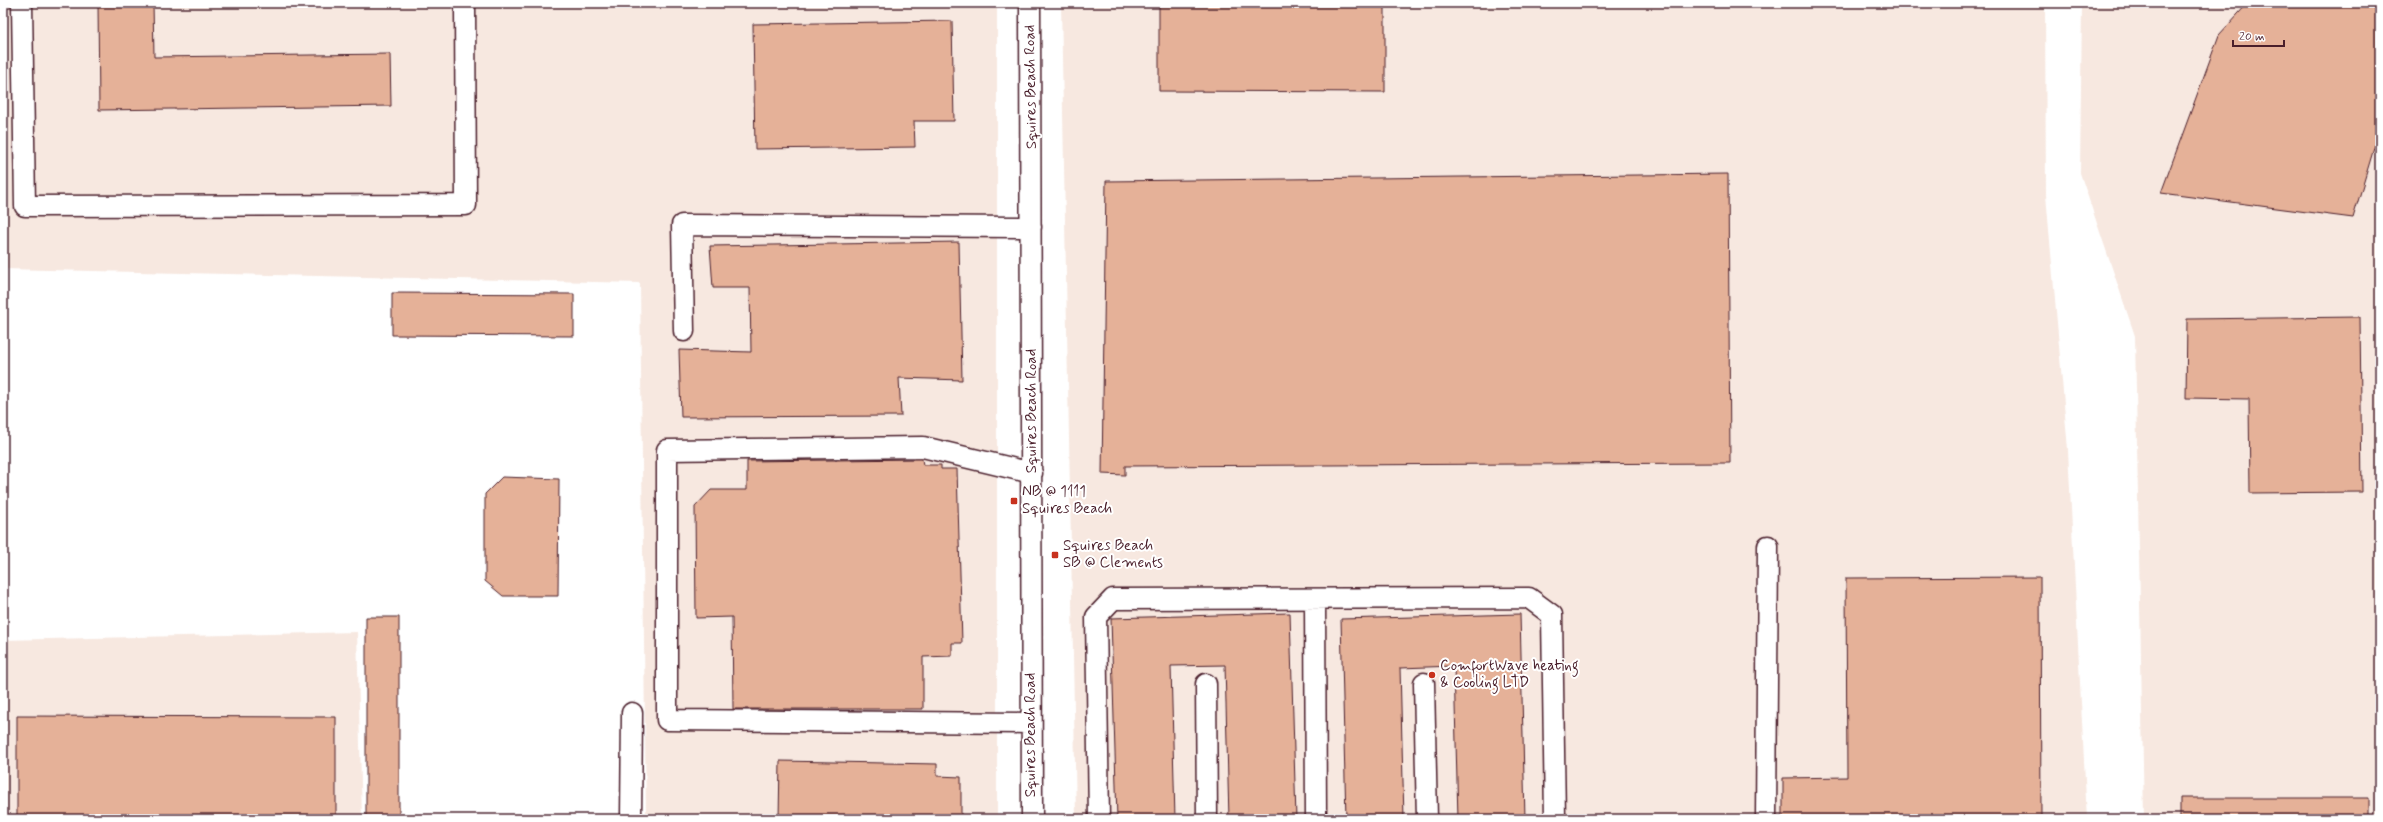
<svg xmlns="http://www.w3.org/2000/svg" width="2383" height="822" font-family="Mynerve,sans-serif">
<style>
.built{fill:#f7e8e0}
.building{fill:#e5b198;stroke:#4a1f2b}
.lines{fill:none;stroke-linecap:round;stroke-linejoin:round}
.minor-casing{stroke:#4a1f2b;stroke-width:23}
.minor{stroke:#fff;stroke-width:20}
.poi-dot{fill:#c8321e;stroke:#fff;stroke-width:1.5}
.labels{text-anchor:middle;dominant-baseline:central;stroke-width:4;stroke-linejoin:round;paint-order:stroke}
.street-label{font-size:15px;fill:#4a1f2b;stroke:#fff}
.poi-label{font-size:15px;fill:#4a1f2b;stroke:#fff;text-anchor:start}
</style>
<rect width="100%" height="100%" fill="#fff"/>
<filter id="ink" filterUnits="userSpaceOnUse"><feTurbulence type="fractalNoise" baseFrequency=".025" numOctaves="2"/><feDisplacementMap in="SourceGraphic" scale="8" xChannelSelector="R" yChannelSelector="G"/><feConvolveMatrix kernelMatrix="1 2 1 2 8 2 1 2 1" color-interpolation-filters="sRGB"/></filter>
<g filter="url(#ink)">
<path class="built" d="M 3,3 L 997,3 L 997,819 L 646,819 L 640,283 L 3,269 Z
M 1061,3 L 2045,3 L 2046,195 L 2068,450 L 2087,819 L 1076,819 Z
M 2082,3 L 2380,3 L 2380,819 L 2144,819 L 2135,336 L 2080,173 Z
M 357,632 L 362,819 L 3,819 L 3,640 Z"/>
<path class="building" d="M 98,3 L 153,3 L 154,57 L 390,54 L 391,106 L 99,110 Z
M 1159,3 L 1385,3 L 1385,92 L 1159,91 Z
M 2248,3 L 2380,3 L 2380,128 L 2353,218 L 2161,193 L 2219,35 Z
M 952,21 L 954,121 L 914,121 L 915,147 L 755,149 L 753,24 Z
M 1728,174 L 1730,463 L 1125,466 L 1125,475 L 1102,474 L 1106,181 Z
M 959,242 L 962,380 L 899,378 L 901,416 L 681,417 L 679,350 L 751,352 L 750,288 L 713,288 L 710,246 Z
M 392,293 L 574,294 L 574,336 L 392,335 Z
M 2360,317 L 2362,492 L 2250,493 L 2249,399 L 2186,398 L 2187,319 Z
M 922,459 L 923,465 L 941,465 L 941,469 L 957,469 L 962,643 L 952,643 L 952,656 L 923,657 L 923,709 L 733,709 L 732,617 L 696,618 L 695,507 L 711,490 L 747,490 L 747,461 Z
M 502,477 L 559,479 L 558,596 L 503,596 L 485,581 L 485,494 Z
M 2040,577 L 2041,819 L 1783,819 L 1783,778 L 1847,777 L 1846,578 Z
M 1290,613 L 1296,819 L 1229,819 L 1225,665 L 1171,666 L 1175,819 L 1117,819 L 1111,618 Z
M 1520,614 L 1525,819 L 1458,819 L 1454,666 L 1400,668 L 1404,819 L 1346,819 L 1341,619 Z
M 366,617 L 399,617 L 399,819 L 366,819 Z
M 17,716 L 336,717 L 336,819 L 17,819 Z
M 780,761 L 937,764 L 937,776 L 961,777 L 961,819 L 779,819 Z
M 2180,798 L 2369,798 L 2369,819 L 2180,819 Z"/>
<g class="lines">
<g class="minor-casing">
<path id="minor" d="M 22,3 L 25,206 L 466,205 L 465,3
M 1030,3 L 1032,819
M 684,331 L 682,225 L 1031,227
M 1315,599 L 1316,819
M 1424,683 L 1427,819
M 1206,684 L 1207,819
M 1031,723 L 667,720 L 667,450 L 923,447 L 1032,473
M 631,819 L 632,713
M 1099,819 L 1096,617 L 1113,599 L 1529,598 L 1552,615 L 1555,819
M 1766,819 L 1768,546"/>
</g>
<use href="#minor" class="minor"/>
</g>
</g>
<g class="poi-dot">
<rect x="1010" y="497" width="8" height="8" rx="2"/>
<rect x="1051" y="551" width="8" height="8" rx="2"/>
<circle cx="1432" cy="675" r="4"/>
</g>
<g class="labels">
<g class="street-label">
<text transform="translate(1031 87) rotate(-91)">Squires Beach Road</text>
<text transform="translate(1032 411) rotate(-90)">Squires Beach Road</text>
<text transform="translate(1031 735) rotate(-90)">Squires Beach Road</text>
</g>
<g class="poi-label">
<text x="1022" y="492">NB @ 1111<tspan x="1022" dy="17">Squires Beach</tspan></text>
<text x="1063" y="546">Squires Beach<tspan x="1063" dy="17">SB @ Clements</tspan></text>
<text x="1440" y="666">ComfortWave heating<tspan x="1440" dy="17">&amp; Cooling LTD</tspan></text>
</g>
</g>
<rect width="2383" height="822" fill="none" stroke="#fff" stroke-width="16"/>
<rect x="8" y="8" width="2367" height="806" fill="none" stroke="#4a1f2b" stroke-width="1.5" filter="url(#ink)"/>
<path d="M2233 40v6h51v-6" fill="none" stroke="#4a1f2b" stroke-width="2"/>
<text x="2239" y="40" font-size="12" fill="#4a1f2b" stroke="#ffffff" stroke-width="3" paint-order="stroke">20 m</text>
</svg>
